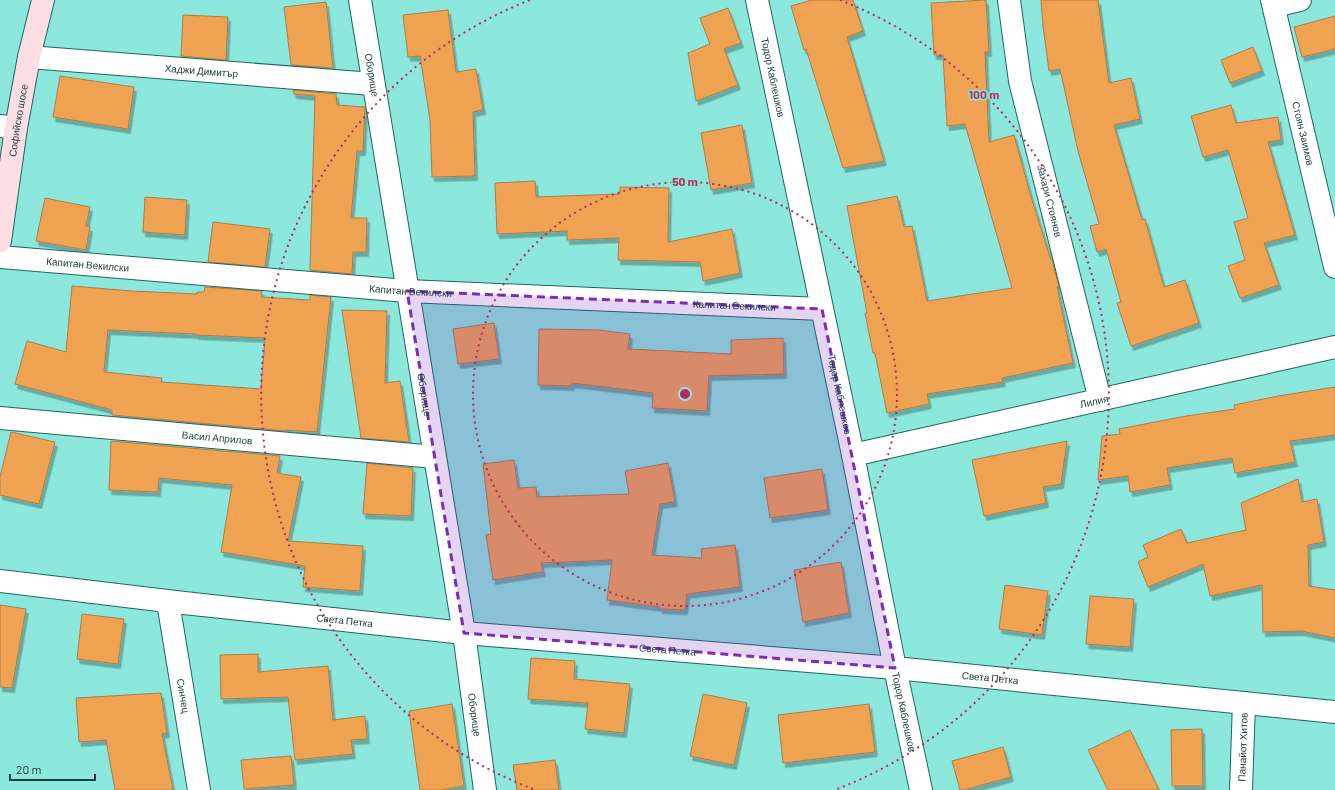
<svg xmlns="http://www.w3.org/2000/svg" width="1335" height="790" font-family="Barlow,sans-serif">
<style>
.building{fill:#efa352;stroke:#ad7c4a;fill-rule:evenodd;filter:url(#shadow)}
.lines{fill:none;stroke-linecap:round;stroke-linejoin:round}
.minor-casing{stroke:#1d6760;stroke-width:24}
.secondary-casing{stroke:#1d6760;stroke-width:24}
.minor{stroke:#fff;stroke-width:22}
.secondary{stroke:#fddee5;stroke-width:22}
.marked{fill:#7b2cbf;fill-opacity:0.2;stroke:#7b2cbf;stroke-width:3;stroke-dasharray:8 5;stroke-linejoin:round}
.ring{fill:none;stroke:#b92b5c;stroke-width:2;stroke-dasharray:2 4}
.labels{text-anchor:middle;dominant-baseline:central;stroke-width:3;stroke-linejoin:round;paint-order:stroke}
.street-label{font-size:10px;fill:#1a413d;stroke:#8ce8dc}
.centre{fill:#b92b5c;stroke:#8ce8dc;stroke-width:2}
.ring-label{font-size:12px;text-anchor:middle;font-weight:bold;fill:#b92b5c;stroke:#8ce8dc;stroke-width:3;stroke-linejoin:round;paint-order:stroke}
</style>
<defs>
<filter id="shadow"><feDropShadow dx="2.5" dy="4.5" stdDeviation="0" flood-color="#0004"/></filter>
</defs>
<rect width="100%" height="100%" fill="#8ce8dc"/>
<path class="building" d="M 812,0 L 853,0 L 863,31 L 847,37 L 884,161 L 843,168 L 806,49 L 804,50 L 791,6 Z
M 986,0 L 989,52 L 985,52 L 989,142 L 1014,135 L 1031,197 L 1051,260 L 1052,260 L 1059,287 L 1057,287 L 1073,363 L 1002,378 L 1003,382 L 927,394 L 929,404 L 887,413 L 875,353 L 873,353 L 865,313 L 867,313 L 847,206 L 897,196 L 904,227 L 912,226 L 927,301 L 1012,288 L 965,124 L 947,126 L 943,55 L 934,55 L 931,3 Z
M 1041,0 L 1098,0 L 1109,83 L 1131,78 L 1140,119 L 1114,125 L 1142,220 L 1145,219 L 1164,287 L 1185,280 L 1199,323 L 1131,346 L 1117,303 L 1121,302 L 1106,249 L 1097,252 L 1090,226 L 1099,224 L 1078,151 L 1060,69 L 1049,71 L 1043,26 Z
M 326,2 L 333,68 L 291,65 L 284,7 Z
M 728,8 L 741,43 L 724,49 L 738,85 L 696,101 L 688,53 L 710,44 L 700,18 Z
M 448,10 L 456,72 L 476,69 L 483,110 L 473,112 L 475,176 L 432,177 L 430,120 L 420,56 L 408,57 L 403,15 Z
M 183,15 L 228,17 L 226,60 L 181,56 Z
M 1335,16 L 1335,49 L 1302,57 L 1294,27 Z
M 1253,47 L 1262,71 L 1230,83 L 1221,60 Z
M 60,76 L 134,87 L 128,129 L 53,117 Z
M 293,90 L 336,94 L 337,105 L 365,107 L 363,151 L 357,151 L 351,218 L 367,218 L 366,252 L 353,252 L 352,274 L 310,270 L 315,96 L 294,94 Z
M 1231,105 L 1236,123 L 1278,117 L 1281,140 L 1268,142 L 1295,235 L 1264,243 L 1279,285 L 1240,298 L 1228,266 L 1245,260 L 1234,222 L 1248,218 L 1228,150 L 1203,157 L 1191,116 Z
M 742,125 L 752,183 L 711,190 L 701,133 Z
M 535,181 L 536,197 L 620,194 L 620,187 L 669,188 L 668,242 L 732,229 L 740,273 L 703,281 L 700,262 L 618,260 L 619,238 L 567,240 L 567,231 L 497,234 L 495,183 Z
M 145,197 L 187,200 L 185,235 L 143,232 Z
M 45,198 L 90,207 L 86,226 L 90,227 L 86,250 L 36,241 Z
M 213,222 L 270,229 L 265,267 L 208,262 Z
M 72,286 L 132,291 L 197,294 L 197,292 L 204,292 L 205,287 L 262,291 L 261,297 L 310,300 L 310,295 L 331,297 L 317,432 L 285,430 L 285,431 L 112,415 L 112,410 L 15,384 L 27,341 L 66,352 ZM 108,330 L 196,334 L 196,335 L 265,338 L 261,389 L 161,382 L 162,378 L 104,372 Z
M 342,310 L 387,311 L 385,383 L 400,381 L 409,442 L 361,438 Z
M 494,323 L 499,359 L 458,364 L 453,329 Z
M 539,329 L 599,330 L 630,334 L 628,349 L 731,354 L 731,340 L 783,338 L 784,374 L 709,376 L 707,411 L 652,408 L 653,393 L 572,383 L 572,386 L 538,385 Z
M 1335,387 L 1335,435 L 1290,441 L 1295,462 L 1235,473 L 1232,458 L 1167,468 L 1170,485 L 1130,492 L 1128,476 L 1098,480 L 1102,436 L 1120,434 L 1119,429 L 1186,416 L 1235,409 L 1234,405 L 1278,396 Z
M 11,432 L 55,442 L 39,504 L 0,495 L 0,477 Z
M 111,441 L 280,456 L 277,473 L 301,477 L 288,541 L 363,546 L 360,591 L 303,587 L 305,566 L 221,552 L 232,485 L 159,478 L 158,492 L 109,490 Z
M 1067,441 L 1061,484 L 1043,487 L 1046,503 L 984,516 L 972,460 Z
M 514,460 L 518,488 L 536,487 L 537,497 L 629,494 L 625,471 L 668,463 L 675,502 L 660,504 L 652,555 L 702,558 L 701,549 L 735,545 L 740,587 L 687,594 L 685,610 L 660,609 L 660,607 L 607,600 L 612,560 L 541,563 L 543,572 L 493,580 L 486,535 L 491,534 L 483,464 Z
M 367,463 L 413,468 L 411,516 L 363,514 Z
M 822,469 L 828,510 L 770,518 L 764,478 Z
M 1298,479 L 1302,502 L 1317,499 L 1324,542 L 1308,545 L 1309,586 L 1335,590 L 1335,638 L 1301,631 L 1263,632 L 1262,585 L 1210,596 L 1203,564 L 1148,587 L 1138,562 L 1148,557 L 1143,545 L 1181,529 L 1187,543 L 1246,530 L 1241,503 Z
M 841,562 L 849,613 L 803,622 L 794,570 Z
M 1005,585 L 1048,591 L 1042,635 L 999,629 Z
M 1090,596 L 1134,599 L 1130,647 L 1086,644 Z
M 0,605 L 26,609 L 12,688 L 0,687 Z
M 82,614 L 124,619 L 118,664 L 77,659 Z
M 258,654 L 258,672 L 328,666 L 333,720 L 365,716 L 367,739 L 351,740 L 353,754 L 295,760 L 288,697 L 221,699 L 220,655 Z
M 531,658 L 575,661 L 574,679 L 630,684 L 624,733 L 585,729 L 588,703 L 528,699 Z
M 161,693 L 167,733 L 162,734 L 173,790 L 115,790 L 106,740 L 79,742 L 76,698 Z
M 703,694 L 747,703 L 734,765 L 690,756 Z
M 452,704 L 464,786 L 441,790 L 420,790 L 409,711 Z
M 869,704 L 875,752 L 783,763 L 778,715 Z
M 1202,729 L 1203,786 L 1172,786 L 1171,730 Z
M 1130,730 L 1159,790 L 1108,790 L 1088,750 Z
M 1003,747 L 1011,777 L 964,790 L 960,790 L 952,761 Z
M 291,756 L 294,785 L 244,789 L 241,760 Z
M 555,760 L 559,790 L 517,790 L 513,765 Z"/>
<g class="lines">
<g class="minor-casing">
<g id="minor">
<path id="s1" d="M 360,0 L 464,633 L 485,790"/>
<path id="s2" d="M 757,0 L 853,455 L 895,668 L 921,790"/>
<path id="s3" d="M 1009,0 L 1020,81 L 1100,400"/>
<path id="s4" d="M 1272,0 L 1335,267"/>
<path d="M 1274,6 L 1300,0"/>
<path id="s5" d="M 29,57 L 373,84"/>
<path d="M 0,126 L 16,128"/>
<path id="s6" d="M 0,257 L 407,291 L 822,309"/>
<path id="s7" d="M 0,418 L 435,457"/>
<path id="s8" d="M 853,455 L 1335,347"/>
<path id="s9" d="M 0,581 L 184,603 L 464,633 L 895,668 L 1335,712"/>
<path id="s10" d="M 168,602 L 199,790"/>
<path id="s11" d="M 1241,790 L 1244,703"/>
</g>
</g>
<g class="secondary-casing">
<g id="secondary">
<path id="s12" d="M 0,241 L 16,128 L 29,57 L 43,0"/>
</g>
</g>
<use href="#minor" class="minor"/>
<use href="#secondary" class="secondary"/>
</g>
<path class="marked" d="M 407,291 L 822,309 L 895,668 L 464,633 Z"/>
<g class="ring">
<circle cx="685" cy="394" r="212"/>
<path d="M533 789A423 423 0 0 1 530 0M840 0A423 423 0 0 1 837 789"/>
</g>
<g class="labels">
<g class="street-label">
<text stroke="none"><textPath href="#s5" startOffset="173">Хаджи Димитър</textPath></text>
<text stroke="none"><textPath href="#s1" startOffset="76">Оборище</textPath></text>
<text stroke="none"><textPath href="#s2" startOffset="79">Тодор Каблешков</textPath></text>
<text stroke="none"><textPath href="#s12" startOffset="122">Софийско шосе</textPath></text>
<text stroke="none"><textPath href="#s4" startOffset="137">Стоян Заимов</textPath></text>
<text stroke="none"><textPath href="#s3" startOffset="205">Захари Стоянов</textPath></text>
<text stroke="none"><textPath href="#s6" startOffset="88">Капитан Векилски</textPath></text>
<text stroke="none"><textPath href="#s6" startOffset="412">Капитан Векилски</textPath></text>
<text stroke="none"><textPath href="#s6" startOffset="736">Капитан Векилски</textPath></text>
<text stroke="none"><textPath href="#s1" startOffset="400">Оборище</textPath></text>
<text stroke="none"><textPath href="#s2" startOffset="403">Тодор Каблешков</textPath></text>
<text stroke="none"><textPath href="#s8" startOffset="247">Лилия</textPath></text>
<text stroke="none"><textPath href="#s7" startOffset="218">Васил Априлов</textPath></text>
<text stroke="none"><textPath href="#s9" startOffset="347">Света Петка</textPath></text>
<text stroke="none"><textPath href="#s9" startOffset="671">Света Петка</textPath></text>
<text stroke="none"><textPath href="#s9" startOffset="995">Света Петка</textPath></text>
<text stroke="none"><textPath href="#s10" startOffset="95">Синчец</textPath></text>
<text stroke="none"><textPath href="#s2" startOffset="727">Тодор Каблешков</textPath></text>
<text stroke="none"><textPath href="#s1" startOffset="724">Оборище</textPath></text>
<text stroke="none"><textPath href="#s11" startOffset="43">Панайот Хитов</textPath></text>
</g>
</g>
<circle cx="685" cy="394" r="6" class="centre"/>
<g class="ring-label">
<text x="984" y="99">100 m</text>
<text x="685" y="186">50 m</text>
</g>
<path d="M10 774v6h85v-6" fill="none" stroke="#1a413d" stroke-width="2"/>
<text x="16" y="774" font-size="12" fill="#1a413d" stroke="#8ce8dc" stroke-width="3" paint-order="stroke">20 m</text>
</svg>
